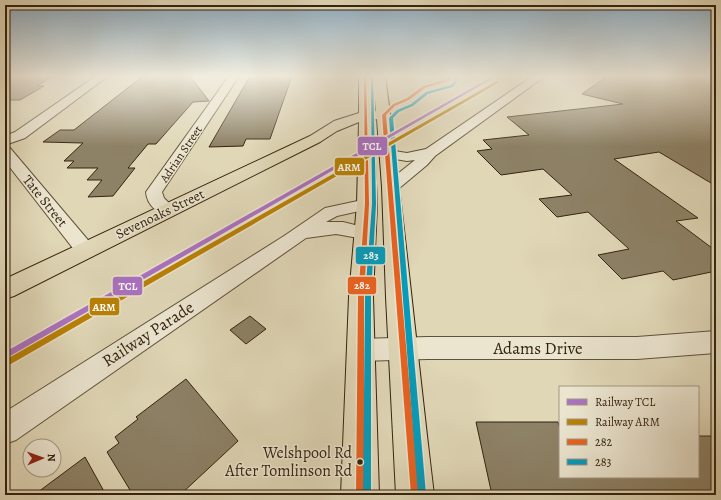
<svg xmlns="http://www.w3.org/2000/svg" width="721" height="500" font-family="Alegreya,serif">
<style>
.building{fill:#8d8166;stroke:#34230f}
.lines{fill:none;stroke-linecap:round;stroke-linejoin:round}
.minor-casing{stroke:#5f5039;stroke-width:2}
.major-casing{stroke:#34230f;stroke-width:2}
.minor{fill:#ebe5d0;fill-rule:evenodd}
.major{fill:#e0d7b7;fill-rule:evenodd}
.bus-1-casing{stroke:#ebe5d0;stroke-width:3}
.bus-2-casing{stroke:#ebe5d0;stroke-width:3}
.bus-1{fill:#e86221;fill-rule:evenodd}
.bus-2{fill:#059cbb;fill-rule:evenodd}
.rail-1-casing{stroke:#ebe5d0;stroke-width:3}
.rail-2-casing{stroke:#ebe5d0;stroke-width:3}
.rail-1{fill:#ab72c2;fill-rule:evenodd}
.rail-2{fill:#b98104;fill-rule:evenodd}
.bus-dot{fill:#34230f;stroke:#ebe5d0;stroke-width:1.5}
.labels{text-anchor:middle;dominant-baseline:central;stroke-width:3;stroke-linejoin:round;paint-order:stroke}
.far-street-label{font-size:12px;fill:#34230f;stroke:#ebe5d0}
.street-label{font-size:14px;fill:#34230f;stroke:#ebe5d0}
.near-bus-label{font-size:16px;fill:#34230f;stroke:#ebe5d0;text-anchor:end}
.near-street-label{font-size:17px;fill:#34230f;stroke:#ebe5d0}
.line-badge{stroke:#ebe5d0;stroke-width:1.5}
.badge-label{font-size:11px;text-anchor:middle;font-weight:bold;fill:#fff}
</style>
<rect width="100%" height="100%" fill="#e0d7b7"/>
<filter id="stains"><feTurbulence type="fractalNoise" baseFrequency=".005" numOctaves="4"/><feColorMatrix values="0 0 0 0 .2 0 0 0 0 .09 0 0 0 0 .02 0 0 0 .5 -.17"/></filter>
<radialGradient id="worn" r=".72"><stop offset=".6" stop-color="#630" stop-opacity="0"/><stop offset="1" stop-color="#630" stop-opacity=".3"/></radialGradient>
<path class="building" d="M 5,76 L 53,76 L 37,86 L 44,86 L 20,100 L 5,100 Z
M 143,76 L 190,76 L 209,101 L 193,102 L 156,144 L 148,144 L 128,168 L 135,168 L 113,196 L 88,197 L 102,180 L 87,180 L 98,168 L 67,168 L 74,161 L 64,161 L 83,143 L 43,142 L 60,130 L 74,130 Z
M 250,76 L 292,76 L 270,139 L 246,139 L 243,146 L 209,147 Z
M 607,76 L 716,76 L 716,186 L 659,152 L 614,159 L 698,218 L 676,221 L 716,251 L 716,271 L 673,280 L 663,271 L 622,279 L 598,255 L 629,249 L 588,212 L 557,217 L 539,199 L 572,195 L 543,169 L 501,175 L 477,151 L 492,149 L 483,140 L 529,135 L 507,117 L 623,104 L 582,94 Z
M 250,316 L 266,329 L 246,344 L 230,330 Z
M 186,379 L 238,441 L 180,495 L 133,495 L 107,452 L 119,443 L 115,437 L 138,419 L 136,417 Z
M 476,422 L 558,422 L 560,429 L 560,477 L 698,477 L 698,436 L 716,436 L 716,495 L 492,495 Z
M 85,457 L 106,495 L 34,495 Z"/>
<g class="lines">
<g class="minor-casing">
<path id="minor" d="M 96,76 L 108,76 L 25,138 L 5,145 L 5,136 L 15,132 Z
M 229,76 L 239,76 L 162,192 L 164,198 L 176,210 L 173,214 C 160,217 147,206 146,192 Z
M 533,76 L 545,76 L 435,156 L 427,165 L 397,190 L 391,192 L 385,190 L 383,187 L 385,184 L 415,160 L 407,161 L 383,157 L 381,154 L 383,151 L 388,150 L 407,153 L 426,149 Z
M 5,147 L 10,148 L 93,246 L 96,251 L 93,256 L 86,258 L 79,256 L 5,161 Z
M 367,199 L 373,200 L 376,204 L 373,208 L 337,216 L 326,222 L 343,222 L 371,229 L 374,233 L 371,237 L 364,239 L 336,234 L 306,238 L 16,440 L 5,444 L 5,412 L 284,236 L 325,208 Z
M 716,331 L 716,353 L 637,359 L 427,359 L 360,361 L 351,358 L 347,350 L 351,342 L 360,339 L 427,337 L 637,337 Z"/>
</g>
<g class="major-casing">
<path id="major" d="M 359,76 L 371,76 L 372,112 L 376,111 L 373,76 L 385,76 C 404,214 417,355 434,495 L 396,495 L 386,297 L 382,187 L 377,119 L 373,120 L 377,204 L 373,297 L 379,495 L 341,495 L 349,297 L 357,204 L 359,122 L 337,131 L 320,142 L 14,296 L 5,299 L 5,279 L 310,136 L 334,121 L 359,113 Z"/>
</g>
<use href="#minor" class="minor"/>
<use href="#major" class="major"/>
<g class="bus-1-casing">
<path id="bus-1" d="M 364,76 L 366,76 L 369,204 L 364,297 L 364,495 L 356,495 L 358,297 L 365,204 Z
M 448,76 L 450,76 L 451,78 L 449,81 L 425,88 L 409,100 L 395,106 L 386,115 L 419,495 L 411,495 L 382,115 L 393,104 L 407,98 L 423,86 L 447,79 L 449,78 Z"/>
</g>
<g class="bus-2-casing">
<path id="bus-2" d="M 371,76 L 373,76 L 376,204 L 371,297 L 371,495 L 363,495 L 365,297 L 372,204 Z
M 456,76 L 458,76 L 457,81 L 453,87 L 428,94 L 413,106 L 399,112 L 393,118 L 426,494 L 426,495 L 418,495 L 389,118 L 397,110 L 411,104 L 426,92 L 451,85 L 455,81 Z"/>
</g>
<use href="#bus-1" class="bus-1"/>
<use href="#bus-2" class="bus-2"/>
<g class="rail-1-casing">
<path id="rail-1" d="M 493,76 L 497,76 L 5,359 L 5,352 Z"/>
</g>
<g class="rail-2-casing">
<path id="rail-2" d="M 497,81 L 500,82 L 11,364 L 8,365 L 5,364 L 5,360 Z"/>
</g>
<use href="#rail-1" class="rail-1"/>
<use href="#rail-2" class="rail-2"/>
</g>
<linearGradient id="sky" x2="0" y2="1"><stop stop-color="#8daabe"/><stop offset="0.52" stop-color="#f1eddf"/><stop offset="1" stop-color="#f1eddf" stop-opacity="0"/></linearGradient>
<rect width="721" height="146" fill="url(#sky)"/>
<circle class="bus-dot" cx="360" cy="462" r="3.5"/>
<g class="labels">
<g class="far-street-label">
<text transform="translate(181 154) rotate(-56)">Adrian Street</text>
</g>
<g class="street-label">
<text transform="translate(45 201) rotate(51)">Tate Street</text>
<text transform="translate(160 214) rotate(-26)">Sevenoaks Street</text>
</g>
<g class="near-bus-label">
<text x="352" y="453">Welshpool Rd<tspan x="352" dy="18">After Tomlinson Rd</tspan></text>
</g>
<g class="near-street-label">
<text transform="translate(148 334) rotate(-33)">Railway Parade</text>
<text x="538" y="348">Adams Drive</text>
</g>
</g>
<g class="line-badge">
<rect x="357" y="136" width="31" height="20" rx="4" fill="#ab72c2"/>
<rect x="334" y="157" width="31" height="19" rx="4" fill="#b98104"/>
<rect x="355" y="246" width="31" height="19" rx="4" fill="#059cbb"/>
<rect x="347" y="276" width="30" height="19" rx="4" fill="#e86221"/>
<rect x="112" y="276" width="31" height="20" rx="4" fill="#ab72c2"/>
<rect x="89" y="297" width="31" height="19" rx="4" fill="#b98104"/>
</g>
<g class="badge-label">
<text x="372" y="150">TCL</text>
<text x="349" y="171">ARM</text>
<text x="371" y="259">283</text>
<text x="362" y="289">282</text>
<text x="128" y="290">TCL</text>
<text x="104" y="311">ARM</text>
</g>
<rect width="721" height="500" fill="none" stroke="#e0d7b7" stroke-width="20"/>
<rect x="6" y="6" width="709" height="488" fill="none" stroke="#34230f" stroke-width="2"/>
<rect x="10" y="10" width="701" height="480" fill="none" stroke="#34230f"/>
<rect x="559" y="386" width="140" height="92" fill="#ebe5d0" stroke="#a29783"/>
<rect x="567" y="399" width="20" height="6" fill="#ab72c2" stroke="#a29783"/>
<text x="595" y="406" font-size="12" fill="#34230f">Railway TCL</text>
<rect x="567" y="419" width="20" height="6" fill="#b98104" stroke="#a29783"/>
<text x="595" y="426" font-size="12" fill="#34230f">Railway ARM</text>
<rect x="567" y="439" width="20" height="6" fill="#e86221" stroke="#a29783"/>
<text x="595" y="446" font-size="12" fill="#34230f">282</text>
<rect x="567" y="459" width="20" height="6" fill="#059cbb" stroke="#a29783"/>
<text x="595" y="466" font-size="12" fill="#34230f">283</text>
<g transform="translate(42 458) rotate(88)"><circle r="19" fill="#ebe5d0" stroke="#a29783"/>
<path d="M0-3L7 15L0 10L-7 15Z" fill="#8f2418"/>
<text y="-6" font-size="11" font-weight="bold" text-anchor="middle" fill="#34230f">N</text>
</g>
<rect width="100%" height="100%" filter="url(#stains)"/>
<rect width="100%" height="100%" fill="url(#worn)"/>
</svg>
